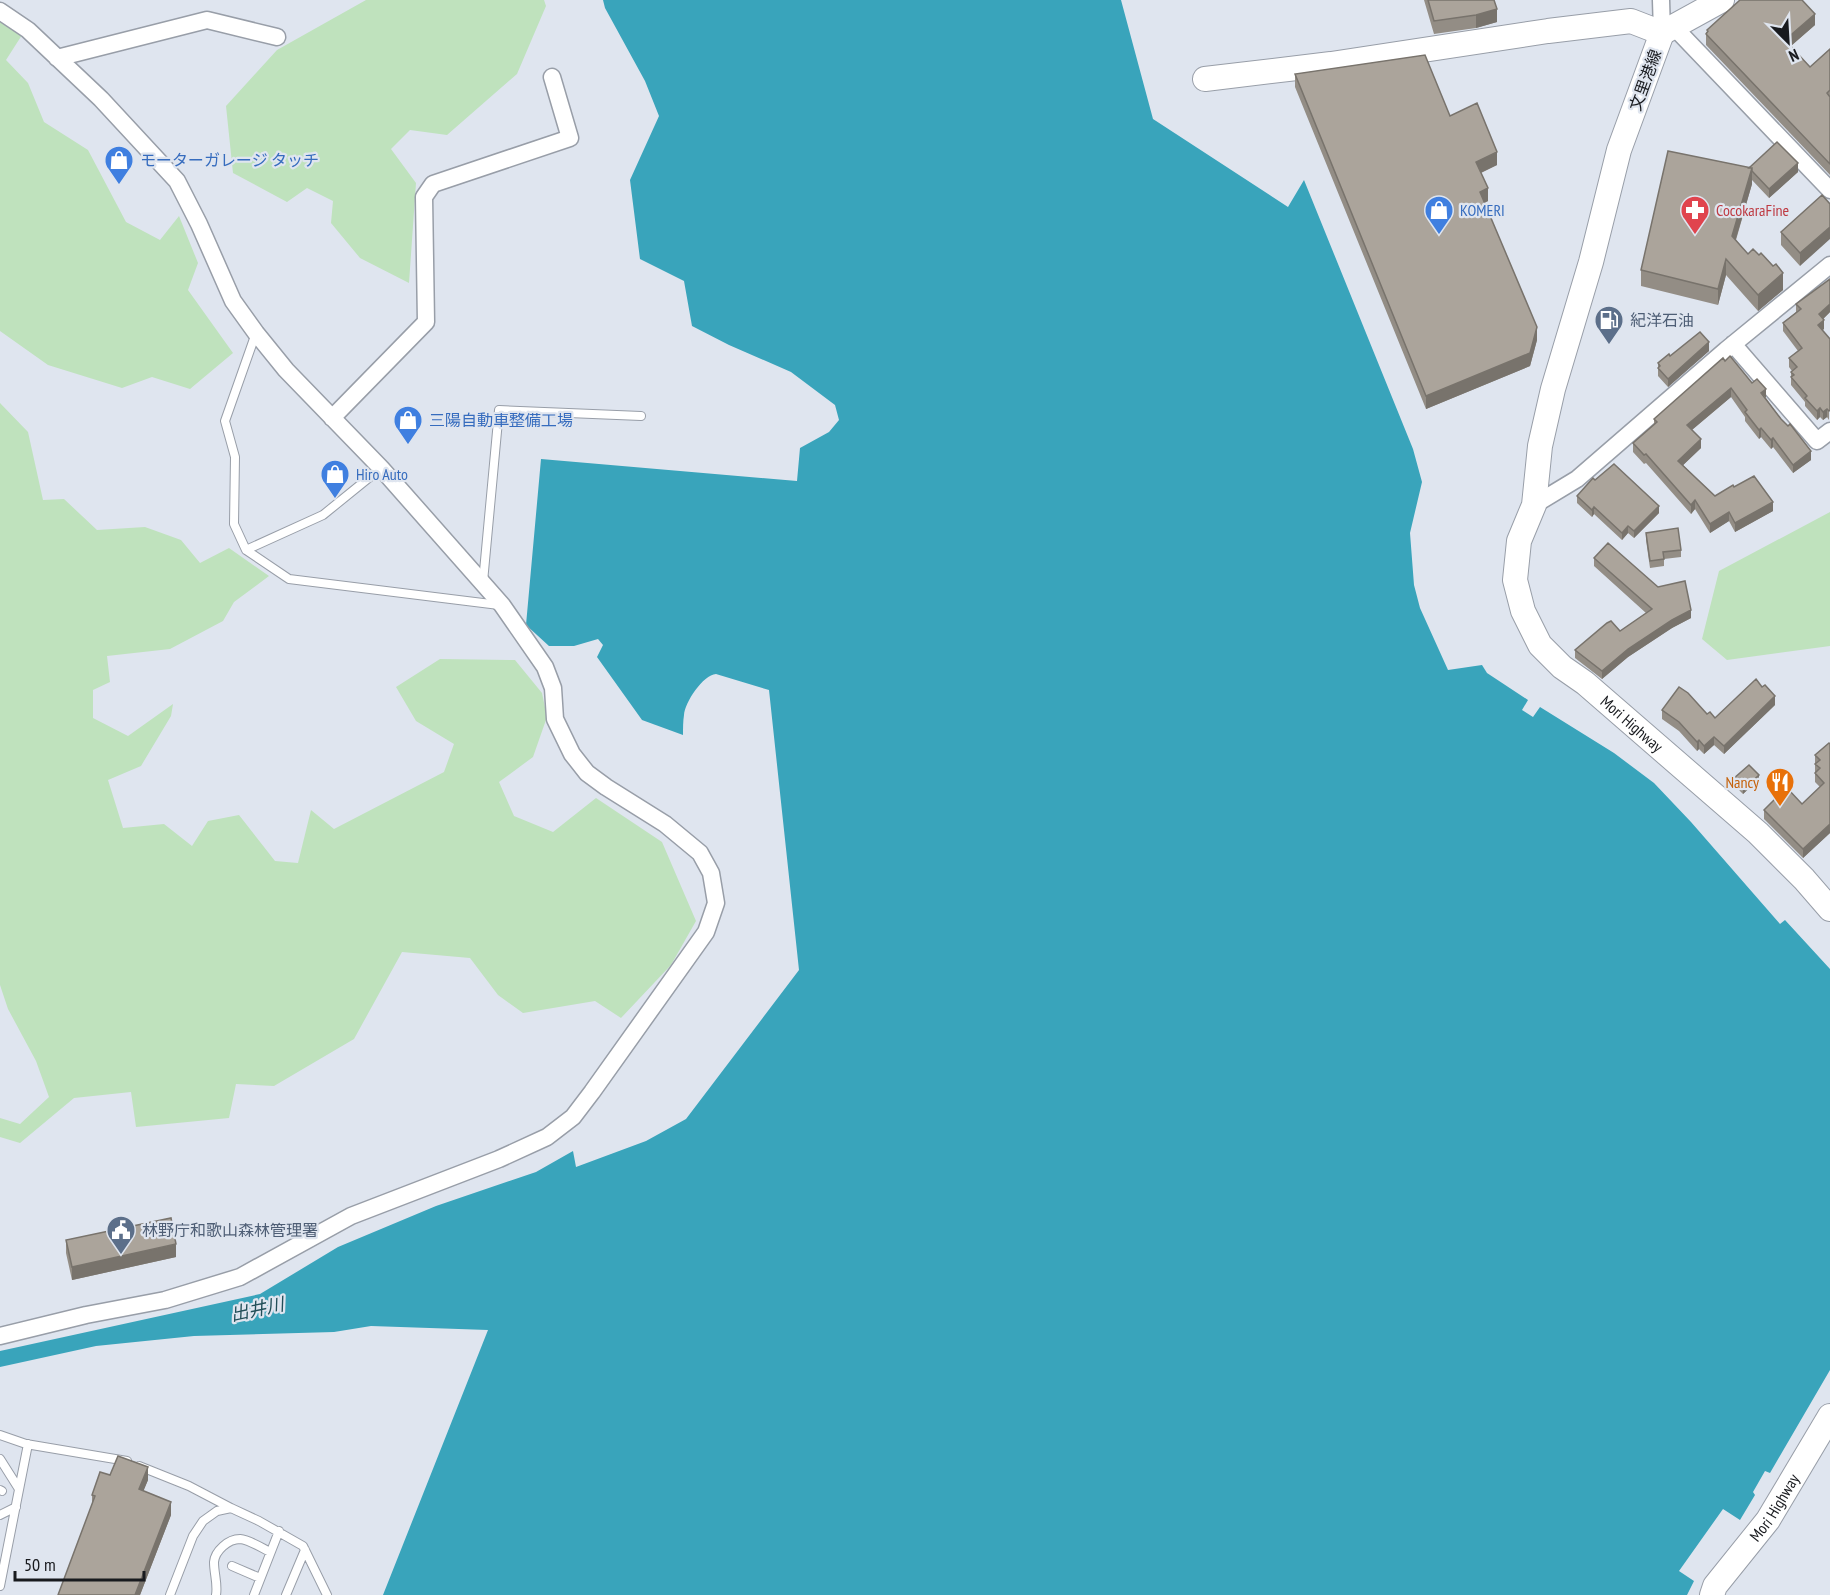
<svg xmlns="http://www.w3.org/2000/svg" width="1830" height="1595" font-family="'PT Sans Narrow','Noto Sans JP',sans-serif">
<style>
.green{fill:#bfe2bd}
.water{fill:#39a4bb}
.lines{fill:none;stroke-linecap:round;stroke-linejoin:round}
.service-casing{stroke:#989ea8;stroke-width:10}
.minor-casing{stroke:#989ea8;stroke-width:19}
.secondary-casing{stroke:#989ea8;stroke-width:26}
.service{stroke:#fff;stroke-width:8}
.minor{stroke:#fff;stroke-width:16}
.secondary{stroke:#fff;stroke-width:24}
.wall{fill:#938d85}
.shaded-wall{fill:#78736c}
.building{fill:#aba49b;stroke:#78736c;stroke-width:1.5}
.labels{text-anchor:middle;dominant-baseline:central;stroke-width:4.5;stroke-linejoin:round;paint-order:stroke}
.street-label{font-size:16px;fill:#181a1e;stroke:#dfe5ef}
.shop-label{font-size:16px;fill:#366cbe;stroke:#dfe5ef;text-anchor:start}
.health-label{font-size:16px;fill:#be3a42;stroke:#dfe5ef;text-anchor:start}
.service-label{font-size:16px;fill:#4e5e75;stroke:#dfe5ef;text-anchor:start}
.food-label{font-size:16px;fill:#c56008;stroke:#dfe5ef;text-anchor:end}
.water-label{font-size:18px;font-style:italic;fill:#214e58;stroke:#dfe5ef}
</style>
<rect width="100%" height="100%" fill="#dfe5ef"/>
<path class="green" d="M 366,0 L 544,0 L 546,6 L 517,74 L 447,135 L 410,130 L 391,149 L 416,183 L 409,283 L 360,258 L 331,223 L 333,201 L 307,188 L 287,202 L 233,173 L 226,106 L 277,50 Z
M 0,20 L 22,35 L 6,60 L 28,83 L 44,122 L 88,150 L 126,222 L 160,240 L 179,216 L 198,263 L 188,290 L 233,353 L 190,389 L 152,377 L 122,388 L 48,365 L 0,331 Z
M 0,403 L 28,432 L 43,500 L 64,499 L 97,530 L 145,527 L 181,540 L 200,563 L 229,548 L 269,576 L 234,602 L 223,621 L 170,649 L 107,656 L 110,682 L 93,690 L 93,718 L 128,736 L 173,704 L 171,716 L 141,766 L 108,780 L 123,828 L 164,824 L 192,846 L 208,821 L 239,815 L 275,861 L 298,863 L 311,810 L 334,829 L 444,772 L 454,744 L 416,721 L 396,687 L 440,659 L 515,660 L 542,693 L 547,717 L 533,757 L 499,782 L 514,816 L 553,832 L 596,798 L 662,842 L 696,921 L 671,965 L 621,1018 L 595,1001 L 523,1013 L 498,995 L 470,958 L 402,952 L 354,1039 L 274,1086 L 236,1084 L 229,1118 L 136,1127 L 131,1092 L 74,1098 L 20,1143 L 0,1137 L 0,1118 L 20,1124 L 49,1097 L 36,1061 L 8,1009 L 0,985 Z
M 1830,512 L 1830,646 L 1727,660 L 1702,639 L 1719,571 Z"/>
<path class="water" d="M 603,0 L 1121,0 L 1153,119 L 1288,207 L 1304,180 L 1413,449 L 1422,482 L 1410,533 L 1414,585 L 1420,608 L 1448,670 L 1482,665 L 1487,673 L 1528,700 L 1522,710 L 1533,717 L 1540,707 L 1614,753 L 1654,783 L 1691,822 L 1780,924 L 1785,920 L 1830,969 L 1830,1370 L 1770,1473 L 1765,1471 L 1753,1492 L 1755,1495 L 1740,1520 L 1723,1509 L 1679,1571 L 1694,1581 L 1687,1595 L 383,1595 L 488,1330 L 371,1326 L 334,1332 L 194,1336 L 96,1346 L 0,1367 L 0,1351 L 260,1294 L 338,1247 L 436,1206 L 536,1172 L 573,1151 L 576,1167 L 646,1141 L 686,1119 L 799,970 L 769,690 L 716,674 C 703,675 685,702 684,715 C 683,721 683,728 683,735 L 642,720 L 597,657 L 603,645 L 598,639 L 574,646 L 549,646 L 526,625 L 541,459 L 797,481 L 800,448 L 829,432 L 839,420 L 835,405 L 791,372 L 729,345 L 692,326 L 684,281 L 640,259 L 630,180 L 659,116 L 645,81 L 605,8 Z"/>
<g class="lines">
<g class="service-casing">
<path id="service" d="M 381,468 L 323,515 L 246,550 L 289,579 L 499,605
M 246,550 L 234,524 L 235,457 L 225,421 L 256,333
M 483,582 L 499,410 L 641,416
M 0,1435 L 26,1444 L 127,1461
M 0,1459 L 19,1489
M 139,1466 L 189,1486 L 231,1508
M 0,1490 L 2,1491
M 0,1515 L 16,1507
M 232,1566 L 260,1578
M 0,1586 L 28,1444
M 170,1595 L 193,1536 L 203,1521 L 217,1511 L 231,1508 L 259,1521 L 303,1546 L 327,1595
M 216,1595 C 218,1584 214,1574 214,1562 C 215,1551 228,1539 240,1539 C 250,1540 262,1548 270,1552
M 254,1595 L 279,1531
M 286,1595 L 305,1550"/>
</g>
<g class="minor-casing">
<path id="minor" d="M 1661,0 L 1662,33
M 0,11 L 28,30 L 101,99 L 177,181 L 199,224 L 233,301 L 256,333 L 286,370 L 381,468 L 502,605 L 545,667 L 553,688 L 555,719 L 572,754 L 587,773 L 606,787 L 665,824 L 700,853 L 711,873 L 716,903 L 706,932 L 592,1092 L 573,1117 L 547,1137 L 499,1159 L 351,1216 L 240,1277 L 165,1300 L 86,1315 L 0,1336
M 1674,27 L 1830,190
M 57,58 L 207,20 L 277,37
M 1733,344 L 1817,441 L 1830,431
M 332,418 L 426,322 L 424,197 L 433,184 L 570,138 L 552,77
M 1534,505 L 1577,479 L 1726,350 L 1830,265"/>
</g>
<g class="secondary-casing">
<g id="secondary">
<path id="s1" d="M 1662,33 L 1619,150 L 1591,262 L 1553,389 L 1540,446 L 1534,505 L 1519,541 L 1515,580 L 1523,611 L 1540,645 L 1562,667 L 1585,683 L 1758,833 L 1804,879 L 1830,909"/>
<path d="M 1662,33 L 1722,0"/>
<path d="M 1205,79 L 1331,64 L 1548,31 L 1631,21 L 1662,33"/>
<path id="s2" d="M 1712,1595 L 1715,1586 L 1768,1520 L 1830,1416"/>
</g>
</g>
<use href="#service" class="service"/>
<use href="#minor" class="minor"/>
<use href="#secondary" class="secondary"/>
</g>
<path class="wall" d="M 1424,0 L 1494,0 L 1497,22 L 1476,28 L 1434,34 Z
M 1815,25 L 1791,46 L 1810,67 L 1830,49 L 1830,175 L 1706,45 L 1706,34 L 1707,32 L 1707,30 Z
M 1295,74 L 1450,116 L 1497,165 L 1481,173 L 1488,201 L 1484,203 L 1537,340 L 1530,366 L 1426,409 L 1295,87 Z
M 1749,168 L 1798,172 L 1769,198 L 1752,180 L 1752,184 L 1736,240 L 1748,254 L 1783,290 L 1758,311 L 1726,275 L 1718,305 L 1641,286 L 1641,270 Z
M 1822,195 L 1800,266 L 1781,245 L 1781,232 Z
M 1796,304 L 1830,312 L 1823,319 L 1824,329 L 1822,330 L 1830,339 L 1829,420 L 1827,417 L 1823,420 L 1820,417 L 1817,420 L 1805,406 L 1805,402 L 1791,385 L 1791,372 L 1792,371 L 1789,367 L 1789,358 L 1798,351 L 1783,331 L 1783,323 L 1796,312 Z
M 1709,351 L 1668,387 L 1658,376 L 1658,363 L 1670,356 Z
M 1725,361 L 1752,383 L 1766,398 L 1811,460 L 1793,473 L 1773,447 L 1771,449 L 1761,437 L 1759,439 L 1745,421 L 1745,417 L 1731,397 L 1692,430 L 1701,448 L 1683,465 L 1715,496 L 1734,487 L 1773,511 L 1735,532 L 1729,521 L 1710,533 L 1695,509 L 1691,514 L 1646,463 L 1644,464 L 1633,452 L 1633,443 L 1654,424 L 1654,419 Z
M 1595,480 L 1659,513 L 1634,538 L 1628,533 L 1622,540 L 1594,514 L 1592,517 L 1577,503 L 1577,496 Z
M 1646,533 L 1681,550 L 1681,557 L 1664,559 L 1664,566 L 1650,568 L 1646,540 Z
M 1594,558 L 1691,618 L 1672,628 L 1628,657 L 1602,679 L 1575,658 L 1575,650 L 1620,631 L 1646,613 L 1594,566 Z
M 1775,705 L 1724,754 L 1714,745 L 1704,754 L 1699,749 L 1697,751 L 1679,731 L 1662,719 L 1662,710 L 1707,714 L 1715,718 Z
M 1829,743 L 1830,833 L 1803,858 L 1764,819 L 1764,810 L 1802,804 L 1820,787 L 1815,782 L 1815,755 Z
M 1733,779 L 1759,779 L 1743,794 L 1733,784 Z
M 66,1240 L 176,1257 L 72,1280 L 66,1253 Z
M 110,1475 L 148,1480 L 143,1491 L 171,1515 L 140,1595 L 58,1595 L 92,1506 L 92,1495 Z"/>
<path class="shaded-wall" d="M 1497,9 L 1497,22 L 1476,28 L 1476,15 Z
M 1815,14 L 1815,25 L 1785,51 L 1785,40 Z
M 1497,152 L 1497,165 L 1476,175 L 1476,162 Z
M 1798,163 L 1798,172 L 1769,198 L 1769,189 Z
M 1752,168 L 1752,184 L 1732,252 L 1732,236 Z
M 1488,188 L 1488,201 L 1480,205 L 1480,192 Z
M 1830,227 L 1830,239 L 1800,266 L 1800,253 Z
M 1726,259 L 1726,275 L 1718,305 L 1718,289 Z
M 1783,273 L 1783,290 L 1758,311 L 1758,295 Z
M 1830,304 L 1830,312 L 1819,323 L 1819,314 Z
M 1824,320 L 1824,329 L 1818,334 L 1818,325 Z
M 1537,327 L 1537,340 L 1530,366 L 1426,409 L 1426,396 Z
M 1709,342 L 1709,351 L 1668,387 L 1668,379 Z
M 1731,388 L 1731,397 L 1687,434 L 1687,425 Z
M 1766,389 L 1766,398 L 1761,393 Z
M 1820,408 L 1820,417 L 1817,420 L 1817,411 Z
M 1827,409 L 1827,417 L 1823,420 L 1823,412 Z
M 1761,428 L 1761,437 L 1759,439 L 1759,430 Z
M 1773,438 L 1773,447 L 1771,449 L 1771,440 Z
M 1701,439 L 1701,448 L 1678,470 L 1678,461 Z
M 1811,451 L 1811,460 L 1793,473 L 1793,465 Z
M 1695,500 L 1695,509 L 1691,514 L 1691,505 Z
M 1773,502 L 1773,511 L 1735,532 L 1735,523 Z
M 1659,506 L 1659,513 L 1634,538 L 1634,531 Z
M 1594,507 L 1594,514 L 1592,517 L 1592,510 Z
M 1729,512 L 1729,521 L 1710,533 L 1710,524 Z
M 1628,526 L 1628,533 L 1622,540 L 1622,533 Z
M 1691,610 L 1691,618 L 1672,628 L 1628,657 L 1602,679 L 1602,671 L 1628,649 L 1672,620 Z
M 1775,696 L 1775,705 L 1724,754 L 1724,746 Z
M 1714,737 L 1714,745 L 1704,754 L 1704,746 Z
M 1699,740 L 1699,749 L 1697,751 L 1697,742 Z
M 1759,775 L 1759,779 L 1743,794 L 1743,790 Z
M 1830,824 L 1830,833 L 1803,858 L 1803,849 Z
M 176,1244 L 176,1257 L 72,1280 L 72,1267 Z
M 148,1467 L 148,1480 L 139,1502 L 139,1489 Z
M 171,1502 L 171,1515 L 140,1595 L 135,1595 Z"/>
<path class="building" d="M 1428,0 L 1494,0 L 1497,9 L 1476,15 L 1434,21 Z
M 1740,0 L 1802,0 L 1815,14 L 1785,40 L 1810,67 L 1830,49 L 1830,90 L 1827,93 L 1830,97 L 1830,164 L 1706,34 L 1708,31 L 1707,30 Z
M 1425,55 L 1450,116 L 1477,103 L 1497,152 L 1476,162 L 1488,188 L 1480,192 L 1537,327 L 1530,353 L 1426,396 L 1295,74 Z
M 1777,142 L 1798,163 L 1769,189 L 1752,171 L 1752,168 L 1749,168 Z
M 1668,151 L 1752,168 L 1732,236 L 1748,254 L 1753,249 L 1759,255 L 1761,253 L 1773,266 L 1776,264 L 1783,273 L 1758,295 L 1726,259 L 1718,289 L 1641,270 Z
M 1822,195 L 1830,204 L 1830,227 L 1800,253 L 1781,232 Z
M 1830,279 L 1830,304 L 1819,314 L 1824,320 L 1818,325 L 1830,339 L 1830,410 L 1829,411 L 1827,409 L 1823,412 L 1820,408 L 1817,411 L 1805,398 L 1807,396 L 1791,377 L 1794,375 L 1791,372 L 1797,367 L 1789,358 L 1802,348 L 1783,323 L 1801,309 L 1796,304 Z
M 1700,332 L 1709,342 L 1668,379 L 1658,368 L 1660,366 L 1658,363 L 1669,354 L 1670,356 Z
M 1730,356 L 1752,383 L 1757,379 L 1766,389 L 1761,393 L 1781,419 L 1788,426 L 1790,424 L 1811,451 L 1793,465 L 1773,438 L 1771,440 L 1761,428 L 1759,430 L 1745,412 L 1747,410 L 1731,388 L 1687,425 L 1701,439 L 1678,461 L 1715,496 L 1733,485 L 1734,487 L 1754,476 L 1773,502 L 1735,523 L 1729,512 L 1710,524 L 1695,500 L 1691,505 L 1646,454 L 1644,455 L 1633,443 L 1657,422 L 1654,419 L 1723,358 L 1725,361 Z
M 1614,464 L 1659,506 L 1634,531 L 1628,526 L 1622,533 L 1594,507 L 1592,510 L 1577,496 L 1593,478 L 1595,480 Z
M 1678,528 L 1681,550 L 1663,552 L 1664,559 L 1650,561 L 1646,533 Z
M 1608,543 L 1658,587 L 1685,581 L 1691,610 L 1672,620 L 1628,649 L 1602,671 L 1575,650 L 1607,623 L 1611,621 L 1620,631 L 1652,609 L 1594,558 Z
M 1756,679 L 1762,687 L 1765,685 L 1775,696 L 1724,746 L 1714,737 L 1704,746 L 1699,740 L 1697,742 L 1679,722 L 1662,710 L 1679,687 L 1688,693 L 1707,714 L 1710,712 L 1715,718 Z
M 1829,743 L 1830,744 L 1830,824 L 1803,849 L 1764,810 L 1783,791 L 1784,792 L 1788,789 L 1802,804 L 1824,783 L 1815,773 L 1820,768 L 1815,764 L 1820,760 L 1815,755 Z
M 1749,765 L 1759,775 L 1743,790 L 1733,779 Z
M 171,1218 L 176,1244 L 72,1267 L 66,1240 Z
M 118,1456 L 148,1467 L 139,1489 L 171,1502 L 135,1595 L 58,1595 L 95,1496 L 92,1495 L 100,1472 L 110,1475 Z"/>
<defs>
<g id="shop-pin" transform="scale(1.5)"><path d="M0 17L-7.5 6A9.5 9.5 0 1 1 7.5 6Z" fill="#3f7fe0" stroke="#dfe5ef"/><path d="M-5-2.5h2.3a2.7 3.5 0 0 1 5.4 0H5L5.5 6h-11ZM-1.5-2.5h3a1.5 2.3 0 0 0-3 0Z" fill="#fff"/></g>
<g id="pharmacy-pin" transform="scale(1.5)"><path d="M0 17L-7.5 6A9.5 9.5 0 1 1 7.5 6Z" fill="#e0444e" stroke="#dfe5ef"/><path d="M-2-6h4v4h4v4h-4v4h-4v-4h-4v-4h4Z" fill="#fff"/></g>
<g id="fuel-pin" transform="scale(1.5)"><path d="M0 17L-7.5 6A9.5 9.5 0 1 1 7.5 6Z" fill="#5c6f8a" stroke="#dfe5ef"/><path d="M-5.5-6h7V0h2V4h1.3V-2.5L3-4.5l.8-.8L6-3V5H2.5V1h-1V6h-7ZM-4.2-4.7v3.2H.2V-4.7Z" fill="#fff"/></g>
<g id="restaurant-pin" transform="scale(1.5)"><path d="M0 17L-7.5 6A9.5 9.5 0 1 1 7.5 6Z" fill="#e8710a" stroke="#dfe5ef"/><path d="M-5-6h1v4h1v-4h1v4h1v-4h1v5L-1.5 .5V6h-2V.5L-5-1ZM5-6V6H3V1.5H1.5Q1.5-4 5-6Z" fill="#fff"/></g>
<g id="civic-pin" transform="scale(1.5)"><path d="M0 17L-7.5 6A9.5 9.5 0 1 1 7.5 6Z" fill="#5c6f8a" stroke="#dfe5ef"/><path d="M-.6-6.5H3V-4.5H.6V-3L4-1V1h2V6H-6V1h2V-1L-.6-3ZM-1.2 2.5V6h2.4V2.5Z" fill="#fff"/></g>
</defs>
<g fill-rule="evenodd">
<use href="#shop-pin" x="119" y="160"/>
<use href="#shop-pin" x="1439" y="210"/>
<use href="#pharmacy-pin" x="1695" y="210"/>
<use href="#fuel-pin" x="1609" y="320"/>
<use href="#shop-pin" x="408" y="420"/>
<use href="#shop-pin" x="335" y="474"/>
<use href="#restaurant-pin" x="1780" y="782"/>
<use href="#civic-pin" x="121" y="1230"/>
</g>
<g class="labels">
<g class="street-label">
<text transform="translate(1645 80) rotate(-70)">文里港線</text>
<text stroke="none"><textPath href="#s1" startOffset="760">Mori Highway</textPath></text>
<text stroke="none"><textPath href="#s2" startOffset="108">Mori Highway</textPath></text>
</g>
<g class="shop-label">
<text x="140" y="160">モーターガレージ タッチ</text>
<text x="1460" y="210">KOMERI</text>
<text x="429" y="420">三陽自動車整備工場</text>
<text x="356" y="474">Hiro Auto</text>
</g>
<g class="health-label">
<text x="1716" y="210">CocokaraFine</text>
</g>
<g class="service-label">
<text x="1630" y="320">紀洋石油</text>
<text x="142" y="1230">林野庁和歌山森林管理署</text>
</g>
<g class="food-label">
<text x="1759" y="782">Nancy</text>
</g>
<g class="water-label">
<text transform="translate(257 1309) rotate(-12)">出井川</text>
</g>
</g>
<g transform="translate(1788 42) rotate(156)" stroke="#dfe5ef" stroke-width="4.5" paint-order="stroke">
<path d="M0-4.5L10 22L0 15L-10 22Z" fill="#181a1e"/>
<text y="-9" font-size="16" font-weight="bold" text-anchor="middle" fill="#181a1e">N</text>
</g>
<path d="M15 1571v9h129v-9" fill="none" stroke="#181a1e" stroke-width="3"/>
<text x="24" y="1571" font-size="18" fill="#181a1e" stroke="#dfe5ef" stroke-width="4.5" paint-order="stroke">50 m</text>
</svg>
